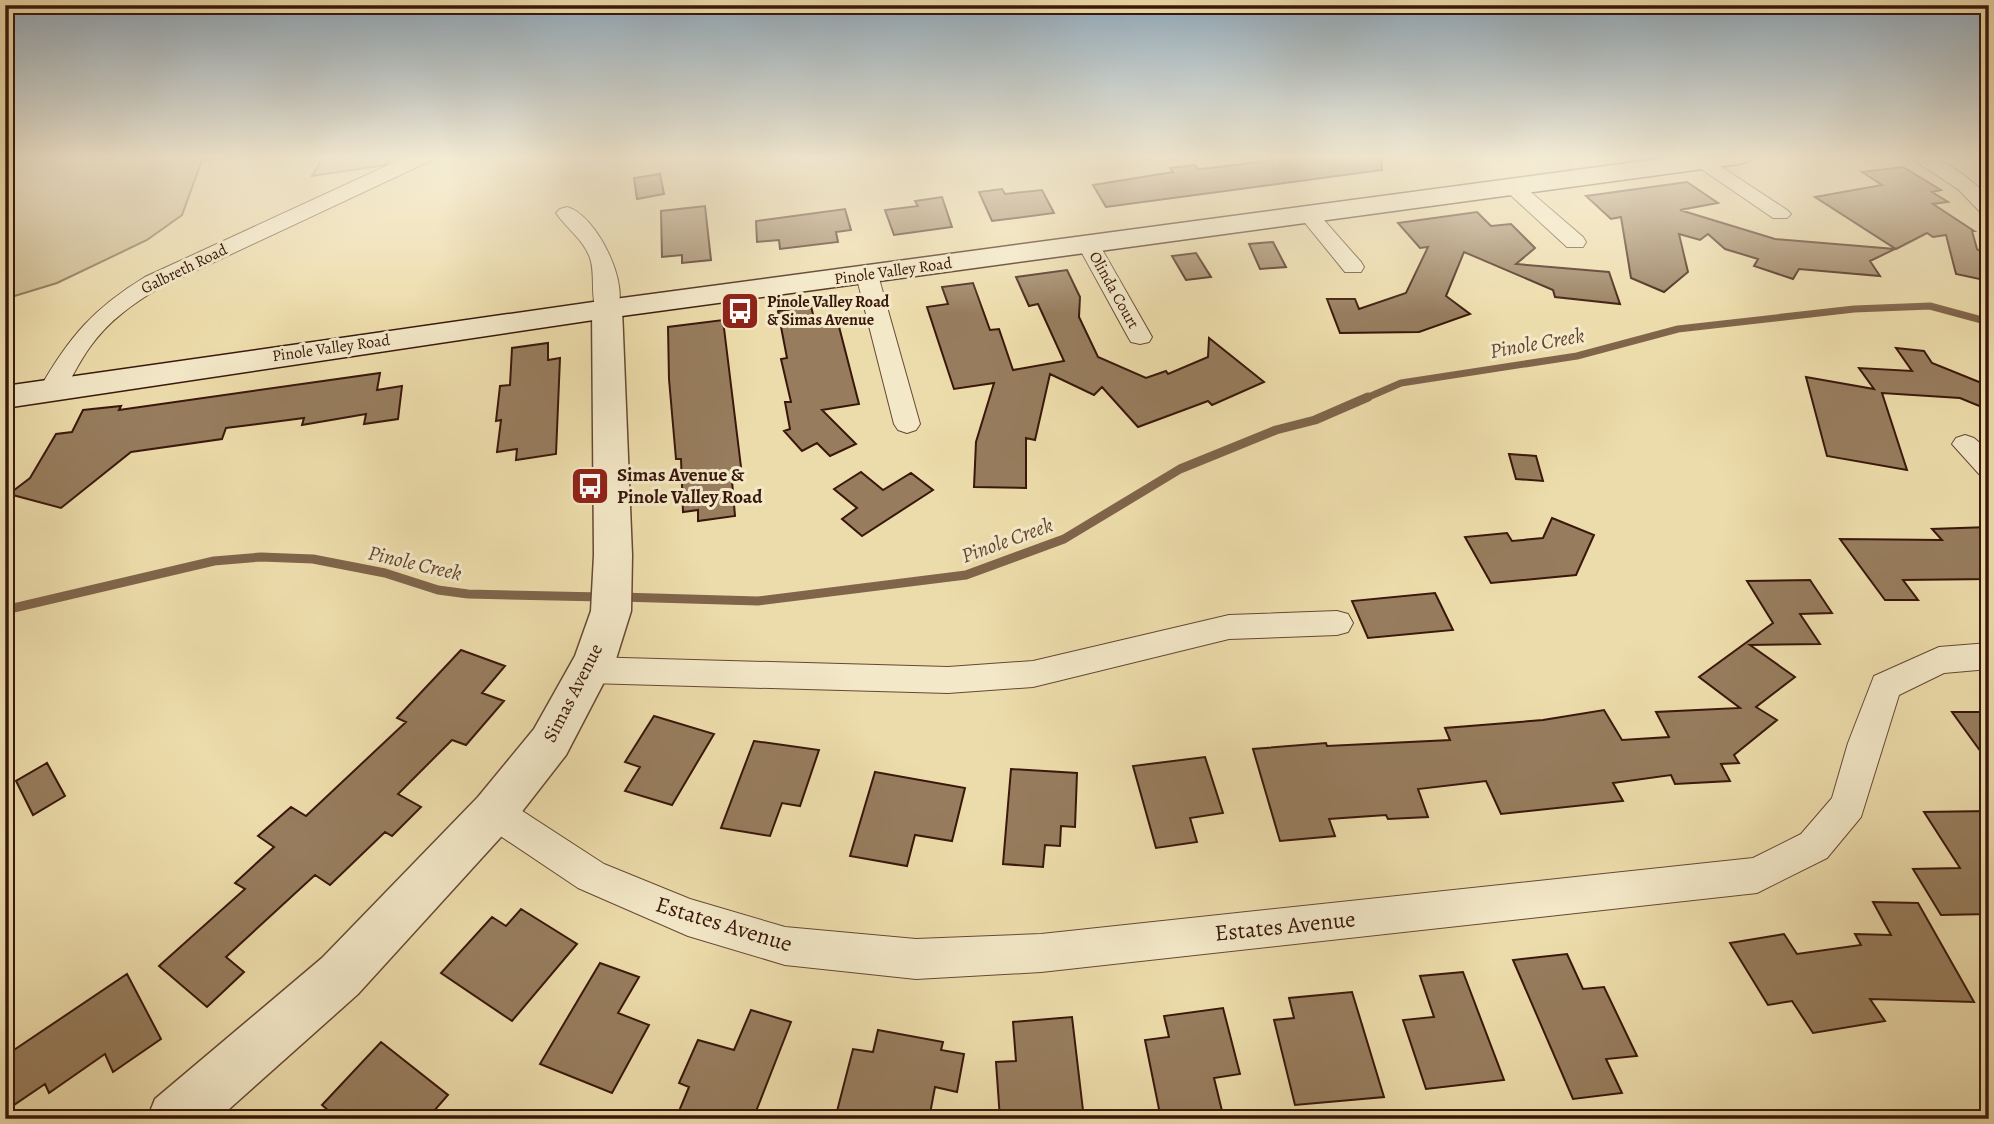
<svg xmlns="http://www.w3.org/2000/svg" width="1994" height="1124" font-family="Alegreya,serif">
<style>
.green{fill:#cebb90;stroke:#84694e;stroke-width:2}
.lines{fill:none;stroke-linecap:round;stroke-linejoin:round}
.stream-far1{stroke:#80654b;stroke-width:7}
.stream{stroke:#80654b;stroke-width:9}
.building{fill:#977d5e;stroke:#39170b;stroke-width:2}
.minor-casing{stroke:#664833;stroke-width:2}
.tertiary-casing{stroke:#664833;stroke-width:3}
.secondary-casing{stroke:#39170b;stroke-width:3}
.minor{fill:#f3e8c8;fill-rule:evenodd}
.tertiary{fill:#f3e8c8;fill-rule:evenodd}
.secondary{fill:#f3e8c8;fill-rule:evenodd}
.labels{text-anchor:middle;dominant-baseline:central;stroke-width:6;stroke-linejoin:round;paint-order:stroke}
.far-street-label{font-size:16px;fill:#39170b;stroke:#f3e8c8}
.far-poi-label{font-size:16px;font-weight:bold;fill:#39170b;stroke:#f3e8c8;text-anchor:start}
.poi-label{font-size:19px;font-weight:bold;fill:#39170b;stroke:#f3e8c8;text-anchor:start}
.street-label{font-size:19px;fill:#39170b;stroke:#f3e8c8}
.water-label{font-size:21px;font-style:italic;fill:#634430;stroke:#f3e8c8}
.near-street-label{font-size:23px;fill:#39170b;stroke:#f3e8c8}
</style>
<rect width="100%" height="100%" fill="#eddcab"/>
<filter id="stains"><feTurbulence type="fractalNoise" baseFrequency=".00286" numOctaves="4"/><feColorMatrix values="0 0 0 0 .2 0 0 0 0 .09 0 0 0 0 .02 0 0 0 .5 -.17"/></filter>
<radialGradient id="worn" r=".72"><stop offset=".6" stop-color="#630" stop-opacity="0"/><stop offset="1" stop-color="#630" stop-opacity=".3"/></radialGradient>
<path class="green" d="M 5,156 L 269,156 L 202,160 L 182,215 L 147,240 L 57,283 L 5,299 Z
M 324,156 L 391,156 L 385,165 L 312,176 Z"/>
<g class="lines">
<path class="stream-far1" d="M 1364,399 L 1401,383 L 1577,356 L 1678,329 L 1854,309 L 1930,306 L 1989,322"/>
<path class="stream" d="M 620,597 L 758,601 L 966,575 L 1064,539 L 1180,469 L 1276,430 L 1315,420 L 1368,397
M 5,610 L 214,561 L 261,557 L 313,559 L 385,573 L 438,590 L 468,594 L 602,597"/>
</g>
<path class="building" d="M 1269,156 L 1381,156 L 1382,170 L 1106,207 L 1093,185 L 1173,172 L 1170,168 L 1195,165 L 1198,169 L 1211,168 L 1272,160 Z
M 1903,167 L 1941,190 L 1932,192 L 1948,202 L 1933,204 L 1974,231 L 1972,231 L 1977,249 L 1989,256 L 1989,281 L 1956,274 L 1946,235 L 1933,237 L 1927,233 L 1896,249 L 1815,197 L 1882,185 L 1862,172 Z
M 660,174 L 664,194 L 637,199 L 634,178 Z
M 1687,182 L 1718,203 L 1680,210 L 1775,239 L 1895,249 L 1870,261 L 1880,276 L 1799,269 L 1793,279 L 1754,266 L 1758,259 L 1725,249 L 1708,234 L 1700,240 L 1679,234 L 1688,272 L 1664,292 L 1631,278 L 1621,217 L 1611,219 L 1586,196 Z
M 1002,189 L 1005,194 L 1042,190 L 1054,213 L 992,221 L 979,192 Z
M 942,197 L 952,227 L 894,235 L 885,210 L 918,206 L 915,201 Z
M 705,206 L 711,260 L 682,263 L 682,255 L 662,257 L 661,211 Z
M 845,209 L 851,230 L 836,232 L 838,242 L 780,249 L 779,240 L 757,242 L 756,221 Z
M 1477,212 L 1491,226 L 1511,224 L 1535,248 L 1516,264 L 1609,272 L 1620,304 L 1555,297 L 1553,290 L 1464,252 L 1446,296 L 1470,314 L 1419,332 L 1340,333 L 1327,299 L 1355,299 L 1359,309 L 1406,293 L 1428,247 L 1420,248 L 1398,223 Z
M 1273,242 L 1286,267 L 1260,269 L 1249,244 Z
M 1196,253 L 1211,277 L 1186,280 L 1172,256 Z
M 1067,270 L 1080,297 L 1079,317 L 1098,357 L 1146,378 L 1166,371 L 1168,374 L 1208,357 L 1209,338 L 1264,382 L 1212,405 L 1208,401 L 1138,427 L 1102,387 L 1094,395 L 1050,374 L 1035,440 L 1026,438 L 1026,488 L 974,487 L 976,442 L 994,383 L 954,389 L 927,307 L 948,304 L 942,287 L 973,283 L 990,330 L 999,329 L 1013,370 L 1064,361 L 1038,304 L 1029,306 L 1016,277 Z
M 811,306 L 815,323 L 837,319 L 859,404 L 822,410 L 856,444 L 830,456 L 817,443 L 802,451 L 784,431 L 790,429 L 785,402 L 791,402 L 781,359 L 787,358 L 778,311 Z
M 723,320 L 741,467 L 731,469 L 735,516 L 698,521 L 698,510 L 683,512 L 681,459 L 676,459 L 669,379 L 668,327 Z
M 548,343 L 548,360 L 560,358 L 556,454 L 516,460 L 517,449 L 497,452 L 501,420 L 496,421 L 500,386 L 510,385 L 512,348 Z
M 1896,348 L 1924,351 L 1932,363 L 1989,386 L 1989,410 L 1960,398 L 1882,393 L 1907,470 L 1827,456 L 1806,377 L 1874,389 L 1859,368 L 1912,371 Z
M 380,373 L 377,390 L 402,386 L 398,419 L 364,424 L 366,414 L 302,425 L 304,418 L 226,428 L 222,439 L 131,452 L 61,508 L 9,494 L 30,478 L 56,434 L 72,432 L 83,410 L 121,406 L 119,410 Z
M 1509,454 L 1536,456 L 1543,481 L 1516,479 Z
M 861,472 L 883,490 L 911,473 L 933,490 L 862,536 L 842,519 L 857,508 L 834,489 Z
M 1552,518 L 1594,535 L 1576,575 L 1491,583 L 1465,537 L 1507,533 L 1512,541 L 1543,538 Z
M 1989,527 L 1989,579 L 1903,580 L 1918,600 L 1885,600 L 1840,539 L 1942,540 L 1932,529 Z
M 1810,580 L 1832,613 L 1800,614 L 1820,644 L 1750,645 L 1795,677 L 1756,707 L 1777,720 L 1734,755 L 1739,763 L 1721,764 L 1730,781 L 1675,784 L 1671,775 L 1613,783 L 1623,801 L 1501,814 L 1486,781 L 1418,789 L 1428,817 L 1388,819 L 1386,815 L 1329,819 L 1335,836 L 1280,841 L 1253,749 L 1326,743 L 1327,746 L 1450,740 L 1445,728 L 1543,720 L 1604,710 L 1622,740 L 1669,737 L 1656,712 L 1740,708 L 1699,677 L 1773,623 L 1747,581 Z
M 1435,593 L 1453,630 L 1368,638 L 1352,601 Z
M 461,650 L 505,666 L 482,693 L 504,701 L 466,745 L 452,740 L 398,794 L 421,807 L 392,836 L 385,832 L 330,885 L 315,875 L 226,957 L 244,972 L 207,1007 L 159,966 L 245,889 L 235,883 L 274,847 L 258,836 L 291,807 L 306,816 L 406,722 L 397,718 Z
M 1952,712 L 1989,712 L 1989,763 Z
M 654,716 L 714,734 L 672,805 L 625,791 L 640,767 L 625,762 Z
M 754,741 L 819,750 L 800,806 L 782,803 L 770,836 L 721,828 Z
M 1205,757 L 1223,813 L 1190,818 L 1197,842 L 1156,848 L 1133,766 Z
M 47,763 L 65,796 L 33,815 L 16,781 Z
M 1011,769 L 1077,773 L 1075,827 L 1061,826 L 1060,846 L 1045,845 L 1043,867 L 1003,864 Z
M 875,772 L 965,788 L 952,841 L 915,835 L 907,866 L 850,856 Z
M 1989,811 L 1989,914 L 1941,915 L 1913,869 L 1960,868 L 1924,812 Z
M 1873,902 L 1918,903 L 1974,1002 L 1870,999 L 1885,1021 L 1813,1033 L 1792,1001 L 1768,1005 L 1730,943 L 1784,934 L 1797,954 L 1861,945 L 1855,934 L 1891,935 Z
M 521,909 L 577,944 L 512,1021 L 441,973 L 492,917 L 506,926 Z
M 1567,954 L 1583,989 L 1604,987 L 1637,1056 L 1606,1059 L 1622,1093 L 1573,1099 L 1513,960 Z
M 600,963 L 639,977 L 618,1013 L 649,1025 L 612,1093 L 540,1064 Z
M 1463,972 L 1504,1080 L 1426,1089 L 1403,1020 L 1434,1017 L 1420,976 Z
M 127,974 L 161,1039 L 113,1072 L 105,1054 L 49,1093 L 45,1084 L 5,1111 L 5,1056 Z
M 1352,992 L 1384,1097 L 1295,1105 L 1274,1020 L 1294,1018 L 1289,998 Z
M 1223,1008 L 1240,1074 L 1214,1078 L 1224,1119 L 1161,1119 L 1145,1040 L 1169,1037 L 1164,1016 Z
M 751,1010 L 791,1022 L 753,1119 L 705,1119 L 679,1111 L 689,1087 L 679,1083 L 698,1040 L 734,1050 Z
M 1072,1017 L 1084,1119 L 1000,1119 L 996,1062 L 1016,1061 L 1013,1022 Z
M 878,1030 L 943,1042 L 941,1050 L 964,1054 L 957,1092 L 935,1087 L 929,1119 L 835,1119 L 853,1049 L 873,1052 Z
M 381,1042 L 448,1095 L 427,1119 L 338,1119 L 322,1105 Z"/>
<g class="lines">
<g class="minor-casing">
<path id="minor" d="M 408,156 L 435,156 L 432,160 L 161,287 C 134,303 109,320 90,347 C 79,362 72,378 62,394 L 53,396 L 44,394 L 40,388 C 69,337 94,308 145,277 Z
M 1705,156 L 1787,210 L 1791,214 L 1787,218 L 1773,218 L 1697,166 L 1694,162 L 1697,158 Z
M 1908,156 L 1933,156 L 1964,175 L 1989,196 L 1989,216 L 1982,214 L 1959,190 Z
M 1512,180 L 1519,182 L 1583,237 L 1586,242 L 1583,247 L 1567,247 L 1505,190 L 1502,186 L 1505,182 Z
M 567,207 C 596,214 633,288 615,314 L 599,314 C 589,300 596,275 590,258 C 584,240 567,229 556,213 L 560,209 Z
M 1308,208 L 1315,210 L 1361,262 L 1364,267 L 1361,272 L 1345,272 L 1301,218 L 1297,214 L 1301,210 Z
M 1088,237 L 1096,239 L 1099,244 L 1152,337 L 1149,342 L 1140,344 L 1131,342 L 1128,337 L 1077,244 L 1080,239 Z
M 867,268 L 875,270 L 878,275 L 920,424 L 916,430 L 907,433 L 898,430 L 894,424 L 856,275 L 859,270 Z
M 1965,435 L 1974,438 L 1989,451 L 1989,476 L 1979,474 L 1952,444 L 1956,438 Z
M 1337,611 L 1348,614 L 1353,623 L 1348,632 L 1337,635 L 1229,639 L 1033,687 L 948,693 L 588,683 L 577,679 L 572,670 L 577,661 L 588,657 L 948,667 L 1033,661 L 1229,615 Z
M 1989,643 L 1989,669 L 1944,673 L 1899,695 L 1861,817 L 1827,858 L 1757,893 L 1041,972 L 916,979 L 785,965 L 688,936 L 578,888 L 481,823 L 476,812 L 481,801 L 494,796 L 507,801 L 604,864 L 690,899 L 785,927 L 916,939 L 1041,934 L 1753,858 L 1801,834 L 1832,798 L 1848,743 L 1874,676 L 1939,647 Z"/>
</g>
<g class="tertiary-casing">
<path id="tertiary" d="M 607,300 L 618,303 L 622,309 L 632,555 L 631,611 L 616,659 L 566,755 L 510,827 L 358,994 L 218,1119 L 147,1119 L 155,1099 L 322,958 L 478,797 L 534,729 L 575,656 L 591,611 L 594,555 L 592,309 L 596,303 Z"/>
</g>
<g class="secondary-casing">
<path id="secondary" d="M 1680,156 L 1752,156 L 1748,161 L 1739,164 L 607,318 L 5,408 L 5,386 L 607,300 Z"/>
</g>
<use href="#minor" class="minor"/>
<use href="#tertiary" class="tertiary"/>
<use href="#secondary" class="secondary"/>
</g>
<linearGradient id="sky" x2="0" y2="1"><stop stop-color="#91a9ba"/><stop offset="0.5" stop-color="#f7efd9"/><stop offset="1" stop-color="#f7efd9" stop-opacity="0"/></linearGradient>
<rect width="1994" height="314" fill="url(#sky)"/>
<defs>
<g id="bus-square" transform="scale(2.0125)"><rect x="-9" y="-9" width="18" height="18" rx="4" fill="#8f2418" stroke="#f3e8c8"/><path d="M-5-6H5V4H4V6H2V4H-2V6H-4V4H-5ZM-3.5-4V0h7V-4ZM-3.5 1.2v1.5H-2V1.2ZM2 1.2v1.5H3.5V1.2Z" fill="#fff"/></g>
</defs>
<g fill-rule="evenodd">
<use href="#bus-square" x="740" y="311"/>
<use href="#bus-square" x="590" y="486"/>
</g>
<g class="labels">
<g class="far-street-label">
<text transform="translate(184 269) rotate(-26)">Galbreth Road</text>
<text transform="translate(893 271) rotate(-8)">Pinole Valley Road</text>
<text transform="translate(1114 290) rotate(61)">Olinda Court</text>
<text transform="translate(331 348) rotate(-8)">Pinole Valley Road</text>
</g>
<g class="far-poi-label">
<text x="767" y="302">Pinole Valley Road<tspan x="767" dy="18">&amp; Simas Avenue</tspan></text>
</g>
<g class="poi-label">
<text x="617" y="475">Simas Avenue &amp;<tspan x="617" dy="22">Pinole Valley Road</tspan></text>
</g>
<g class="street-label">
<text transform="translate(573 693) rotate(-63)">Simas Avenue</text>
</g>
<g class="water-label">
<text transform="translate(1537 343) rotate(-10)">Pinole Creek</text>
<text transform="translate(1007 540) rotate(-20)">Pinole Creek</text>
<text transform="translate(415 563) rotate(13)">Pinole Creek</text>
</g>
<g class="near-street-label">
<text transform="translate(724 924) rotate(17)">Estates Avenue</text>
<text transform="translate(1285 926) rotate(-6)">Estates Avenue</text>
</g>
</g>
<rect width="1994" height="1124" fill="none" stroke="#eddcab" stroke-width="28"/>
<rect x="7" y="7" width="1980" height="1110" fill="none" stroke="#39170b" stroke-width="3.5"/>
<rect x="14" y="14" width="1966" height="1096" fill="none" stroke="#39170b" stroke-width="2"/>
<rect width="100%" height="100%" filter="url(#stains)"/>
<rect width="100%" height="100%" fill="url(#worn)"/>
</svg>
